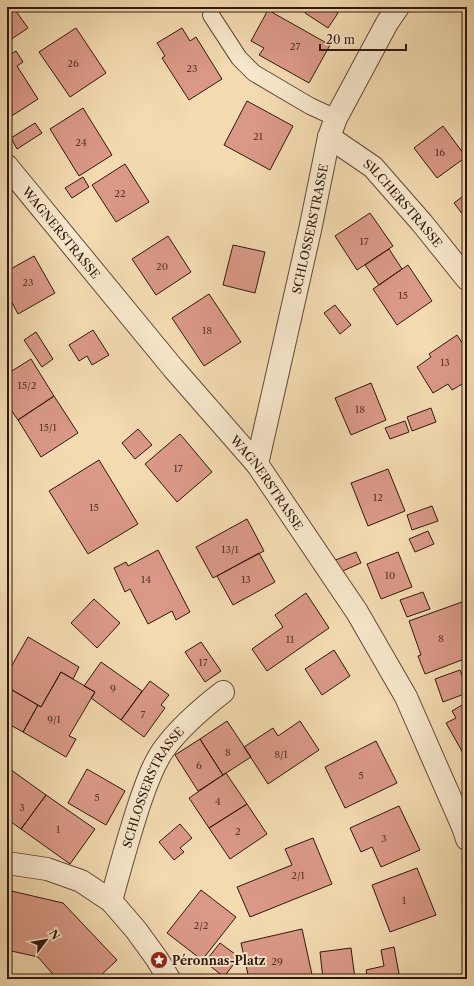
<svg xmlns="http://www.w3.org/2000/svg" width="474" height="986" font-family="'Libre Caslon Text',serif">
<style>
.building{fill:#da9987;stroke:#31180d}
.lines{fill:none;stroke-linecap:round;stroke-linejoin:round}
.service-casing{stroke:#624836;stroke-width:18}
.minor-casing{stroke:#624836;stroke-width:24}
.path{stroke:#31180d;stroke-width:2.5;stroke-dasharray:1 2;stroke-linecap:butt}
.service{stroke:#f7e7cc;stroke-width:16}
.minor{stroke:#f7e7cc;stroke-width:22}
.labels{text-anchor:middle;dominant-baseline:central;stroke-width:4;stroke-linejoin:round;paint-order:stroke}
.number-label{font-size:10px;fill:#5b382c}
.street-label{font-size:12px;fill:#31180d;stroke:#f7e7cc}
.poi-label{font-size:12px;font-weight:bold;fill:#31180d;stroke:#f7e7cc;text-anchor:start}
</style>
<rect width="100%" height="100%" fill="#f3dab1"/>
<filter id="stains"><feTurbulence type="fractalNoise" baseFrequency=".005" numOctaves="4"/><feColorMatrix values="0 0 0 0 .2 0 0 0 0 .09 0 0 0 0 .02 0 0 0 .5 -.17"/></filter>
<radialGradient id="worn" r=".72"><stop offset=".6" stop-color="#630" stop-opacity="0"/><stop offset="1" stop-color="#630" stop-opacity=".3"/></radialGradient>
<path class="building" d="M 7,7 L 13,7 L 28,28 L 7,42 Z
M 309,7 L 329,7 L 338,13 L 328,28 L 305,13 Z
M 268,10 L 330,45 L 309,83 L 259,55 L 264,48 L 251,41 Z
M 76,28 L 106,73 L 70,97 L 39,52 Z
M 182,28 L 190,41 L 196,37 L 222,79 L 189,100 L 162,58 L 165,56 L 157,43 Z
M 16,51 L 23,62 L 17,66 L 38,99 L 10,117 L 7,112 L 7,57 Z
M 247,101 L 293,126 L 270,170 L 224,145 Z
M 83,108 L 112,155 L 79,176 L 50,129 Z
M 35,123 L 42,133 L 17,149 L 11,138 Z
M 443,126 L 466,157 L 437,178 L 414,148 Z
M 125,164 L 149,202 L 116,222 L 92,185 Z
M 83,177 L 89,187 L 72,198 L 65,188 Z
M 467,193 L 467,220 L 454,203 Z
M 370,213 L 393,246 L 357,270 L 335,236 Z
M 168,236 L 191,272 L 156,295 L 132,259 Z
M 233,245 L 265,252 L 255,293 L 223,285 Z
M 389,249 L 402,269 L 379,285 L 365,265 Z
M 34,256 L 55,293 L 18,314 L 7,293 L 7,271 Z
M 408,265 L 432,301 L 397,325 L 373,289 Z
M 209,294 L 241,342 L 204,366 L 172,318 Z
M 335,305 L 351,325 L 340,334 L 324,313 Z
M 93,330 L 109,355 L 92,365 L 87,356 L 79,361 L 69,345 Z
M 36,332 L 53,359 L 42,367 L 24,340 Z
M 457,335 L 467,350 L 467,381 L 452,390 L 448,384 L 433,393 L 417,367 L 431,357 L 429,354 Z
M 31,359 L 54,396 L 18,420 L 7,404 L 7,374 Z
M 371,383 L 386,420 L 351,435 L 335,398 Z
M 54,396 L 78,433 L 41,457 L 18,420 Z
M 431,408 L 436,422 L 412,431 L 407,417 Z
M 405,421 L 409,432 L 390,439 L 385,428 Z
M 138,429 L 152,445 L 135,459 L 122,443 Z
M 467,433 L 467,448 L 462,435 Z
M 180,434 L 212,472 L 177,502 L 145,464 Z
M 99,460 L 138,524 L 88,554 L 49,491 Z
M 388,469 L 405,511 L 368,526 L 351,483 Z
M 432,506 L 438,521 L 412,530 L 407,515 Z
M 247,519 L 264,551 L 213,578 L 196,547 Z
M 428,531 L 434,544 L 415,552 L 409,539 Z
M 158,550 L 190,612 L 176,620 L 172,611 L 148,624 L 130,589 L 125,592 L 114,568 L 126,562 L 128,566 Z
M 356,552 L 361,563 L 338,573 L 333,561 Z
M 398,552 L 412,587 L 381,599 L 367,564 Z
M 259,553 L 275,582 L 233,605 L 217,576 Z
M 423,592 L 430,609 L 407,617 L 400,600 Z
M 306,593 L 329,628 L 267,671 L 252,649 L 283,627 L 275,615 Z
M 94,599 L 120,623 L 97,648 L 71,623 Z
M 462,602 L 467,614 L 467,658 L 425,674 L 418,656 L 421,655 L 409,621 Z
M 28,637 L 79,667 L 73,679 L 61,672 L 41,707 L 7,687 L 7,674 Z
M 201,642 L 221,671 L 205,682 L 185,652 Z
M 334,650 L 350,676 L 322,695 L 305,669 Z
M 101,662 L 142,691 L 121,720 L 91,698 L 95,692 L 84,686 Z
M 460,670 L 467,689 L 467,693 L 443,702 L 435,679 Z
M 61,672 L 95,692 L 69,736 L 76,739 L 66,757 L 23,732 L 38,705 L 41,707 Z
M 150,681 L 169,695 L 161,705 L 165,708 L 144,737 L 121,720 Z
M 7,687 L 38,705 L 23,732 L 7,723 Z
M 467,702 L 467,760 L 446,723 L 456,718 L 452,711 Z
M 227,721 L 251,757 L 223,775 L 200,739 Z
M 300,721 L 319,750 L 268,784 L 244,747 L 273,728 L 278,736 Z
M 200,739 L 223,775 L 198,791 L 175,755 Z
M 376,741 L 397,783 L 345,808 L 325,767 Z
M 7,767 L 46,795 L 21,829 L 7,819 Z
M 87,769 L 125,791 L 106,825 L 68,803 Z
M 226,773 L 247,804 L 209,828 L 189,798 Z
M 46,795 L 95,829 L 70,864 L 21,829 Z
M 247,804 L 267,834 L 230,859 L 209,828 Z
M 399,806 L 420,850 L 381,867 L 372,847 L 361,852 L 350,828 Z
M 180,824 L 192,838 L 180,848 L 184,852 L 174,860 L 159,842 Z
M 313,838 L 332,884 L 250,917 L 237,887 L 292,865 L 285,849 Z
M 417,868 L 436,915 L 390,932 L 372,885 Z
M 7,890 L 63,903 L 117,960 L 97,979 L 57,979 L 38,957 L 7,950 Z
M 201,890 L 236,917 L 202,960 L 167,933 Z
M 302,929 L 313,979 L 249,979 L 241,943 Z
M 220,943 L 239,957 L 224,977 L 205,962 Z
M 394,947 L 400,979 L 368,979 L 366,970 L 384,966 L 381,950 Z
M 351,948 L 355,979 L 323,979 L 320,952 Z"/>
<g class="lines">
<g class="service-casing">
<path id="service" d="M 211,15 L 239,58 L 254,73 L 310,106 L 336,118"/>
</g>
<g class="minor-casing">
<g id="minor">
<path id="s1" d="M 329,137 L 373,167 L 422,223 L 467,279"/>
<path id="s2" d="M 7,166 L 173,368 L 257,464 L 357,612 L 406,697 L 463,827 L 467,839"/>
<path id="s3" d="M 257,464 L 310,230 L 329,137 L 336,118 L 387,23 L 398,7"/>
<path d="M 7,863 L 47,869 L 81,881 L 111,901 L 136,930 L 157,959 L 169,979"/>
<path id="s4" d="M 111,901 C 120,868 129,835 140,802 C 146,785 153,764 164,749 C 180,727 201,709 223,692"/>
</g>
</g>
<path class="path" d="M 131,979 L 136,975"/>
<use href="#service" class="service"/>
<use href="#minor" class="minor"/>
</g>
<defs>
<g id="sight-disc" transform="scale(0.9)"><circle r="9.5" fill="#8f2418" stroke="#f7e7cc"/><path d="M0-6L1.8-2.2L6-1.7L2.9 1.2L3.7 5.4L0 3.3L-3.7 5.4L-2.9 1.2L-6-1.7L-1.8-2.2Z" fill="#fff"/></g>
</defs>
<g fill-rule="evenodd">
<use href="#sight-disc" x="159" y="960"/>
</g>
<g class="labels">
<g class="number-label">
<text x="295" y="46">27</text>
<text x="73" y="63">26</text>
<text x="192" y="68">23</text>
<text x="258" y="136">21</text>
<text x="81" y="142">24</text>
<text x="440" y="152">16</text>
<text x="120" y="193">22</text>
<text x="364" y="241">17</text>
<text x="162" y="266">20</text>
<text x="28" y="282">23</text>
<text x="403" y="295">15</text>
<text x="207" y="330">18</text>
<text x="445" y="362">13</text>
<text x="27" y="385">15/2</text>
<text x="360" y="409">18</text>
<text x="48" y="427">15/1</text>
<text x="178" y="468">17</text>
<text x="378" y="497">12</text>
<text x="94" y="507">15</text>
<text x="230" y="549">13/1</text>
<text x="390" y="575">10</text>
<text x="146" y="579">14</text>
<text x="246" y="579">13</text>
<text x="441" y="638">8</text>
<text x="290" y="639">11</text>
<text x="203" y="662">17</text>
<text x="113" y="688">9</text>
<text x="143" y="714">7</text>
<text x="54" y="719">9/1</text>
<text x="228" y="752">8</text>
<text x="281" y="754">8/1</text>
<text x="199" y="765">6</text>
<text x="361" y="775">5</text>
<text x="97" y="797">5</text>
<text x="218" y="801">4</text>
<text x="22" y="807">3</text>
<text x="58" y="829">1</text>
<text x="238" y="831">2</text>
<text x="384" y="838">3</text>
<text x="298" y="875">2/1</text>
<text x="404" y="900">1</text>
<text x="201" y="925">2/2</text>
<text x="277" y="961">29</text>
</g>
<g class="street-label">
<text stroke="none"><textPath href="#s1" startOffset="100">SILCHERSTRASSE</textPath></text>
<text stroke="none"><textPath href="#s3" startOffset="241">SCHLOSSERSTRASSE</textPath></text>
<text stroke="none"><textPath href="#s2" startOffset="86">WAGNERSTRASSE</textPath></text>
<text stroke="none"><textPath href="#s2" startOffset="410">WAGNERSTRASSE</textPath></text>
<text stroke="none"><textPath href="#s4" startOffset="122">SCHLOSSERSTRASSE</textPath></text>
</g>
<g class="poi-label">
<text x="172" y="960">Péronnas-Platz</text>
</g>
</g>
<rect width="474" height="986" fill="none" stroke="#f3dab1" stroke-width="24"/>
<rect x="8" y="8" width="458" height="970" fill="none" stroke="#31180d" stroke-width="2"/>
<rect x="12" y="12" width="450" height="962" fill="none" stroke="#31180d"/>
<g transform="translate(46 940) rotate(58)" stroke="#f7e7cc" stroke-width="3" paint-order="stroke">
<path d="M0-3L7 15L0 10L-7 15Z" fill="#31180d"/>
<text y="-6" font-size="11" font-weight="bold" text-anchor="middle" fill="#31180d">N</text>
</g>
<path d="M320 44v6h86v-6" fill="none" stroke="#31180d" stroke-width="2"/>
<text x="326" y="44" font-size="12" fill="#31180d" stroke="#f7e7cc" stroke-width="3" paint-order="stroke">20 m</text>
<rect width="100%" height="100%" filter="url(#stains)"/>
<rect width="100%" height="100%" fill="url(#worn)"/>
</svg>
